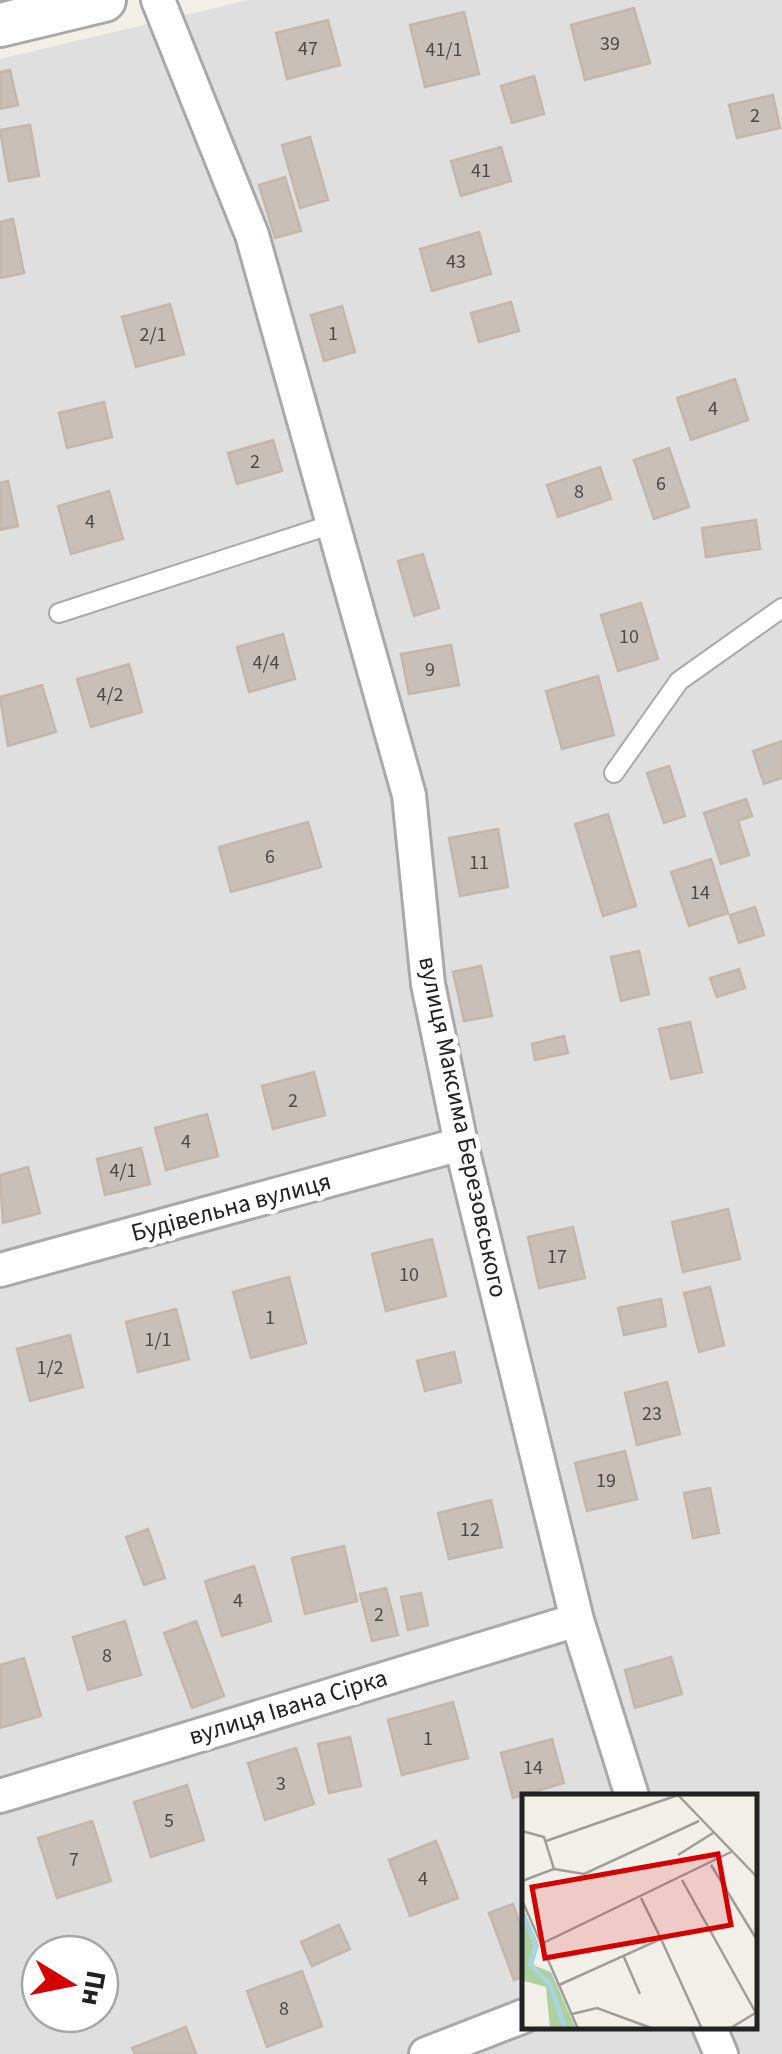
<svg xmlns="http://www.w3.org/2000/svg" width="782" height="2054" font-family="'Source Sans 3',sans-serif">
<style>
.residential{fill:#e0dfdf;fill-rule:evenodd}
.building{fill:#c7bfb8;stroke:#c4b6ab;stroke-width:2.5}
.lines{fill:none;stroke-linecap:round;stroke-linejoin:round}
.service-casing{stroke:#a9a9a9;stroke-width:22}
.minor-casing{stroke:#a9a9a9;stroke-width:38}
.tertiary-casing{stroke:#a9a9a9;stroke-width:48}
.service{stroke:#fff;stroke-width:18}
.minor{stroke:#fff;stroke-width:32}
.tertiary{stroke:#fff;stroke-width:42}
.labels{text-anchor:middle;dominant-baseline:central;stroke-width:10;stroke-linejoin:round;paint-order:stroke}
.number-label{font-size:20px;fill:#4b4948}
.street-label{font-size:25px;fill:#222;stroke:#fff}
.inset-river{fill:none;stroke:#aad3df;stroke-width:5}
.inset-road{fill:none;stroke:#9f9d99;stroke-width:2.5}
.view{fill:#d40000;fill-opacity:0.15;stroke:#d40000;stroke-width:5}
.inset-edge{fill:none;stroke:#222;stroke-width:5}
</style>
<rect width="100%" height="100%" fill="#f2efe9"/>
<path class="residential" d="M 249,0 L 782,0 L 782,2054 L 0,2054 L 0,59 ZM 524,1796 L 754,1796 L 754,2026 L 524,2026 ZM 40,1954 L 100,1954 L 100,2014 L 40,2014 Z"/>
<path class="building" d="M 634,8 L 650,63 L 585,80 L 571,25 Z
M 464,12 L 479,74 L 425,87 L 410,25 Z
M 328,20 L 340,65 L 287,79 L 276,33 Z
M 10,70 L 18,105 L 0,109 L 0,72 Z
M 534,76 L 544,114 L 512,123 L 501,86 Z
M 773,95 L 780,128 L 737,138 L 729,105 Z
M 30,125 L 39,176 L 9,181 L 0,130 Z
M 310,137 L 328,200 L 300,208 L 282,145 Z
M 501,147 L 511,181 L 461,196 L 451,161 Z
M 285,177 L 301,231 L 275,238 L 259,185 Z
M 13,219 L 24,273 L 0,278 L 0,222 Z
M 479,232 L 491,274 L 432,291 L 420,249 Z
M 511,302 L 519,331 L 479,342 L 471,313 Z
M 170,304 L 184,354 L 136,367 L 122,317 Z
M 342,306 L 355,352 L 324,361 L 311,315 Z
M 735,379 L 748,420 L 691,440 L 677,398 Z
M 104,402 L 112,437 L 67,448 L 59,413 Z
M 273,440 L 282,471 L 237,484 L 228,453 Z
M 669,448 L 689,507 L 654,519 L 634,460 Z
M 600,467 L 611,499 L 558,517 L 547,485 Z
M 8,481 L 18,526 L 0,530 L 0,483 Z
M 109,491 L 123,539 L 71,554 L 58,506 Z
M 756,520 L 760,549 L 706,557 L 702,528 Z
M 423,554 L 439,608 L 414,616 L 398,561 Z
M 641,603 L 658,659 L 618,671 L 601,615 Z
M 283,634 L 295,679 L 249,692 L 237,647 Z
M 451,645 L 459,685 L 409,694 L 401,654 Z
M 129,664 L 142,712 L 91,727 L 77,679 Z
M 598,676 L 614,735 L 562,749 L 546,691 Z
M 42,685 L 56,732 L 8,746 L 0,697 Z
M 782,741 L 782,778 L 764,784 L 753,751 Z
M 669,766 L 685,816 L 664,823 L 647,773 Z
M 746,799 L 752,816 L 738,821 L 749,855 L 721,864 L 704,813 Z
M 608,814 L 636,906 L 603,916 L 575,824 Z
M 308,822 L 321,867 L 231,892 L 219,847 Z
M 498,829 L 508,887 L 460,896 L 449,838 Z
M 711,859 L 728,913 L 689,926 L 671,872 Z
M 755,907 L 764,935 L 739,943 L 730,915 Z
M 639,951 L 649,994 L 621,1001 L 611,957 Z
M 481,966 L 492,1016 L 464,1021 L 453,972 Z
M 739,969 L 745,988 L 717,997 L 710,978 Z
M 690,1022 L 702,1072 L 671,1079 L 659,1029 Z
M 564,1036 L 568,1053 L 535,1060 L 532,1044 Z
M 314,1072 L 325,1115 L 273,1129 L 262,1086 Z
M 207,1114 L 218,1156 L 166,1170 L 155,1128 Z
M 141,1148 L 150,1184 L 105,1195 L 97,1159 Z
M 28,1167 L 40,1213 L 3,1223 L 0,1175 Z
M 728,1209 L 740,1259 L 683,1272 L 672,1222 Z
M 573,1227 L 585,1278 L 539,1288 L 528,1237 Z
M 432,1239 L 446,1296 L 386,1311 L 372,1254 Z
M 289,1277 L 306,1343 L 251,1358 L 233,1292 Z
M 710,1287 L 724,1345 L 699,1352 L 684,1293 Z
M 661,1299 L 666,1326 L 624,1335 L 618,1308 Z
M 176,1309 L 189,1359 L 138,1372 L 126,1322 Z
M 70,1335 L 83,1387 L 30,1401 L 17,1349 Z
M 454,1352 L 461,1382 L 425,1391 L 417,1361 Z
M 667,1382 L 680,1434 L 637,1445 L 625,1393 Z
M 625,1451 L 637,1499 L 587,1511 L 575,1463 Z
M 710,1488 L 719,1533 L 693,1538 L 684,1493 Z
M 491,1500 L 502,1547 L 449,1559 L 438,1513 Z
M 148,1529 L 165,1578 L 144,1585 L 126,1537 Z
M 344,1546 L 357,1601 L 305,1614 L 292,1558 Z
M 254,1566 L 271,1621 L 222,1636 L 205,1581 Z
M 386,1588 L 398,1635 L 372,1641 L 360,1594 Z
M 421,1593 L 428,1625 L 408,1630 L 401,1597 Z
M 125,1621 L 141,1675 L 88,1690 L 73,1637 Z
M 196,1621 L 224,1696 L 192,1708 L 164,1633 Z
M 671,1657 L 682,1694 L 635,1708 L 625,1670 Z
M 24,1658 L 41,1716 L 0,1728 L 0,1665 Z
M 453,1702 L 468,1758 L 402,1775 L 388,1720 Z
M 350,1737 L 361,1786 L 329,1793 L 318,1744 Z
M 552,1739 L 564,1783 L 513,1798 L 501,1753 Z
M 296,1748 L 314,1804 L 265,1820 L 248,1763 Z
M 187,1785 L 204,1840 L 151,1857 L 134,1802 Z
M 92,1821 L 111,1881 L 57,1898 L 38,1838 Z
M 436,1841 L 458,1898 L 410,1916 L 389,1860 Z
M 513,1904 L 524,1934 L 524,1976 L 514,1980 L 489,1913 Z
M 339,1925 L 350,1949 L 312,1966 L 301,1942 Z
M 302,1971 L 322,2026 L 267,2047 L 247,1991 Z
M 186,2027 L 196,2054 L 135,2054 L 132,2048 Z"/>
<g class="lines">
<g class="service-casing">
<path id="service" d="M 59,613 L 336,523
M 614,773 L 679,681 L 782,608"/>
</g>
<g class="minor-casing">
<path id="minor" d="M 158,0 L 252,235 L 409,795 L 428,984 L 461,1144 L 577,1620 L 632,1796
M 0,1270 L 461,1144
M 0,1796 L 577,1620
M 709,2026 L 721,2054
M 426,2054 L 524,2016"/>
</g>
<g class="tertiary-casing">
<path id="tertiary" d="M 0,25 L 104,0"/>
</g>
<use href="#service" class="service"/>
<use href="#minor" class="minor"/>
<use href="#tertiary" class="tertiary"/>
</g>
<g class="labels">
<g class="number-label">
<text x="610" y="44">39</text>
<text x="308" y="49">47</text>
<text x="444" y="50">41/1</text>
<text x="755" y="116">2</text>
<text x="481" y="171">41</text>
<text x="456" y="262">43</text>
<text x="333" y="334">1</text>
<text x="153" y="335">2/1</text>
<text x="713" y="409">4</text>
<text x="255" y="462">2</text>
<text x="661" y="484">6</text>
<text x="579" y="492">8</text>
<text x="90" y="522">4</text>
<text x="629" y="637">10</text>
<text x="266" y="663">4/4</text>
<text x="430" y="670">9</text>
<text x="110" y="695">4/2</text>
<text x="270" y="857">6</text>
<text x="479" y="863">11</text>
<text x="700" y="893">14</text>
<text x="293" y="1101">2</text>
<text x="186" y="1142">4</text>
<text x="123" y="1171">4/1</text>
<text x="557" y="1257">17</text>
<text x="409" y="1275">10</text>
<text x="270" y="1318">1</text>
<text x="158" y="1340">1/1</text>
<text x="50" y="1368">1/2</text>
<text x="652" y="1414">23</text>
<text x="606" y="1481">19</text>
<text x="470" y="1530">12</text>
<text x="238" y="1601">4</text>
<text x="379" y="1615">2</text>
<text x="107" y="1656">8</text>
<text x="428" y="1739">1</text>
<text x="533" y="1768">14</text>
<text x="281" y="1784">3</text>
<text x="169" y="1821">5</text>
<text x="74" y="1860">7</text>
<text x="423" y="1879">4</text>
<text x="284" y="2009">8</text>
</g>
<g class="street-label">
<text transform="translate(463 1127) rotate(78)">вулиця Максима Березовського</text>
<text transform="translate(231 1207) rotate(-15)">Будівельна вулиця</text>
<text transform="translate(288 1707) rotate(-17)">вулиця Івана Сірка</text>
</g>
</g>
<g transform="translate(522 1794)">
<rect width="235" height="235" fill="#f2efe9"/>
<path d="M 0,113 L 17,151 L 11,171 L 29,178 L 54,235 L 28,235 L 24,193 L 2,187 Z" fill="#add19e"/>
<path class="inset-river" d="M 0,118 L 14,152 L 8,170 L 28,190 L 43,235"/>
<path class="inset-road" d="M 156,1 L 235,83M 0,37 L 22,43 L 32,75 L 0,87M 24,47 L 156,1M 156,61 L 191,39M 189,71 L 235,146M 32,75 L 62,80 L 177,27M 160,86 L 235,221M 0,106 L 56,235M 139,145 L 180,235M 19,150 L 211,57M 102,163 L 118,200M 37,191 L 139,145 L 119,104M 50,220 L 75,214 L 132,235M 207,235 L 235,218"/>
<path class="view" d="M 196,60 L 209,131 L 23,164 L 10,93 Z"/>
<rect width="235" height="235" class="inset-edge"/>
</g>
<g transform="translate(70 1984) rotate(100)"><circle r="48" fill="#ffffff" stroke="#a7a7a7" stroke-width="2.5"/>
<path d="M0-8L18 38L0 25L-18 38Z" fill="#d40000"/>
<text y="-15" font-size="28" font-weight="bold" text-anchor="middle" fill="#222222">Пн</text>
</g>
</svg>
